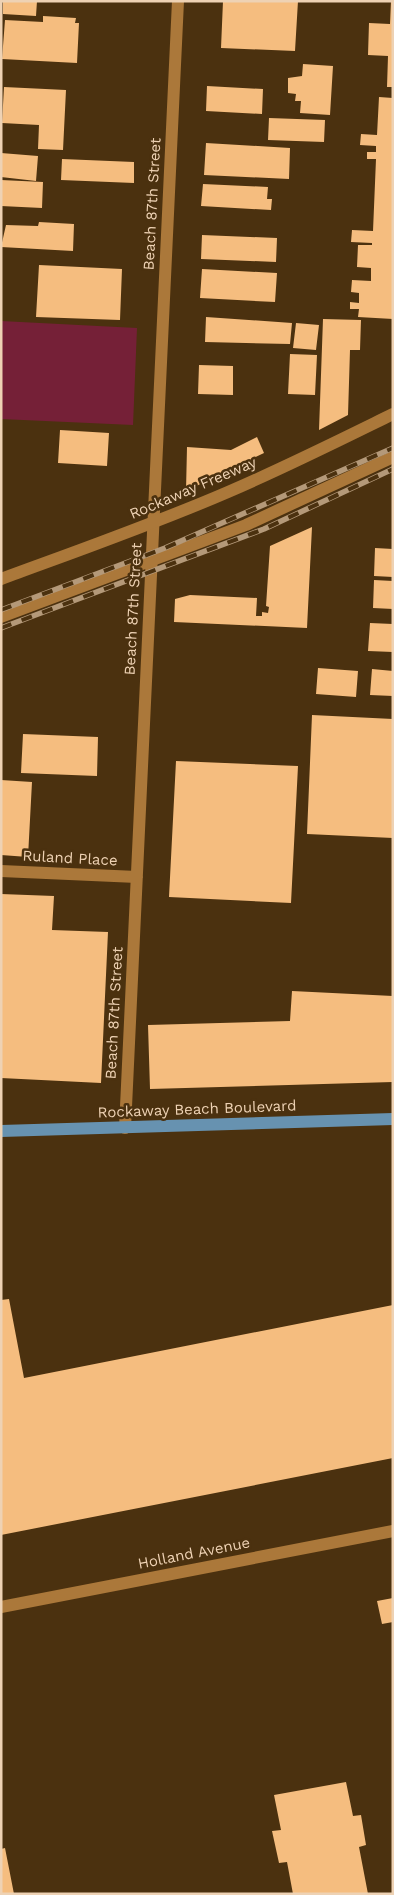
<svg xmlns="http://www.w3.org/2000/svg" width="394" height="1895" font-family="'Work Sans',sans-serif">
<style>
.green{fill:#752037}
.building{fill:#f5bd7f}
.lines{fill:none;stroke-linecap:round;stroke-linejoin:round}
.minor{stroke:#ab783a;stroke-width:12}
.tertiary{stroke:#ab783a;stroke-width:12}
.primary{stroke:#6792b0;stroke-width:12}
.rail-casing{stroke:#b49979;stroke-width:5.5}
.rail{stroke:#4b310f;stroke-width:4;stroke-dasharray:11;stroke-linecap:butt}
.labels{text-anchor:middle;dominant-baseline:central;stroke-width:5;stroke-linejoin:round;paint-order:stroke}
.street-label{font-size:15px;fill:#eed2b4;stroke:#4b310f}
</style>
<rect width="100%" height="100%" fill="#4b310f"/>
<path class="green" d="M 1,321 L 137,328 L 133,425 L 1,419 Z"/>
<path class="building" d="M 3,1 L 37,1 L 36,16 L 3,14 Z
M 223,1 L 298,1 L 295,51 L 221,48 Z
M 391,1 L 393,1 L 393,87 L 387,87 L 388,56 L 368,55 L 369,23 L 390,24 Z
M 43,16 L 76,18 L 75,23 L 79,23 L 77,63 L 2,59 L 5,20 L 43,22 Z
M 303,64 L 333,66 L 330,115 L 300,113 L 301,101 L 295,101 L 296,94 L 288,93 L 288,78 L 302,76 Z
M 207,86 L 263,89 L 262,114 L 206,111 Z
M 4,87 L 66,90 L 63,150 L 38,149 L 39,125 L 2,123 Z
M 379,97 L 393,98 L 393,319 L 358,317 L 359,309 L 350,309 L 350,302 L 359,303 L 359,293 L 351,292 L 352,280 L 371,281 L 371,268 L 357,267 L 358,245 L 372,245 L 372,243 L 351,242 L 352,230 L 373,231 L 376,159 L 367,159 L 367,152 L 376,152 L 376,146 L 360,145 L 361,134 L 377,135 Z
M 269,118 L 325,120 L 324,142 L 268,140 Z
M 206,143 L 290,148 L 289,179 L 204,175 Z
M 1,153 L 38,156 L 36,181 L 1,177 Z
M 62,159 L 134,162 L 134,183 L 61,180 Z
M 1,180 L 43,182 L 42,208 L 1,206 Z
M 203,184 L 268,187 L 267,199 L 272,199 L 271,210 L 201,206 Z
M 39,222 L 74,224 L 73,251 L 1,247 L 6,225 L 38,226 Z
M 202,235 L 277,238 L 276,262 L 201,259 Z
M 39,265 L 122,269 L 120,320 L 36,317 Z
M 202,269 L 277,273 L 275,302 L 200,298 Z
M 206,317 L 292,323 L 290,344 L 205,342 Z
M 323,319 L 361,320 L 360,350 L 350,350 L 348,415 L 319,430 Z
M 296,323 L 319,325 L 316,350 L 293,348 Z
M 290,354 L 317,355 L 315,395 L 288,394 Z
M 199,365 L 233,366 L 233,395 L 198,394 Z
M 60,430 L 109,433 L 107,466 L 58,463 Z
M 257,437 L 264,453 L 186,491 L 187,447 L 231,450 Z
M 312,527 L 307,628 L 174,622 L 175,599 L 190,595 L 257,598 L 256,616 L 262,616 L 262,612 L 268,613 L 269,607 L 266,606 L 270,546 Z
M 375,548 L 393,549 L 393,577 L 374,576 Z
M 374,580 L 393,581 L 393,609 L 373,608 Z
M 370,623 L 393,624 L 393,652 L 368,651 Z
M 318,668 L 358,671 L 356,697 L 316,694 Z
M 372,669 L 393,671 L 393,696 L 370,695 Z
M 312,715 L 393,719 L 393,838 L 307,834 Z
M 23,734 L 98,737 L 97,776 L 21,773 Z
M 176,761 L 298,766 L 291,903 L 169,897 Z
M 1,780 L 32,782 L 28,857 L 1,855 Z
M 1,894 L 54,896 L 52,930 L 108,932 L 101,1083 L 1,1078 Z
M 292,991 L 393,996 L 393,1082 L 150,1089 L 148,1025 L 290,1021 Z
M 9,1299 L 24,1378 L 393,1305 L 393,1458 L 1,1535 L 1,1300 Z
M 393,1598 L 393,1622 L 382,1624 L 377,1601 Z
M 346,1782 L 353,1816 L 361,1815 L 366,1845 L 359,1847 L 368,1894 L 293,1894 L 287,1862 L 279,1863 L 272,1831 L 281,1830 L 274,1795 Z
M 5,1848 L 14,1894 L 1,1894 L 1,1849 Z"/>
<g class="lines">
<path class="minor" d="M 1,871 L 137,877
M 125,1128 L 178,1
M 1,1607 L 393,1531"/>
<path class="tertiary" d="M 1,579 C 77,551 154,524 228,492 C 284,468 338,441 393,414
M 1,617 L 246,525 L 393,457"/>
<path class="primary" d="M 1,1131 L 393,1119"/>
<g class="rail-casing">
<path id="rail" d="M 1,610 L 165,548 L 393,448
M 1,628 L 264,529 L 393,469"/>
</g>
<use href="#rail" class="rail"/>
</g>
<g class="labels">
<g class="street-label">
<text transform="translate(152 204) rotate(-87)">Beach 87th Street</text>
<text transform="translate(193 488) rotate(-23)">Rockaway Freeway</text>
<text transform="translate(133 609) rotate(-87)">Beach 87th Street</text>
<text transform="translate(70 858) rotate(3)">Ruland Place</text>
<text transform="translate(114 1013) rotate(-87)">Beach 87th Street</text>
<text transform="translate(197 1109) rotate(-2)">Rockaway Beach Boulevard</text>
<text transform="translate(194 1553) rotate(-11)">Holland Avenue</text>
</g>
</g>
<rect width="394" height="1895" fill="none" stroke="#eed2b4" stroke-width="5"/>
</svg>
